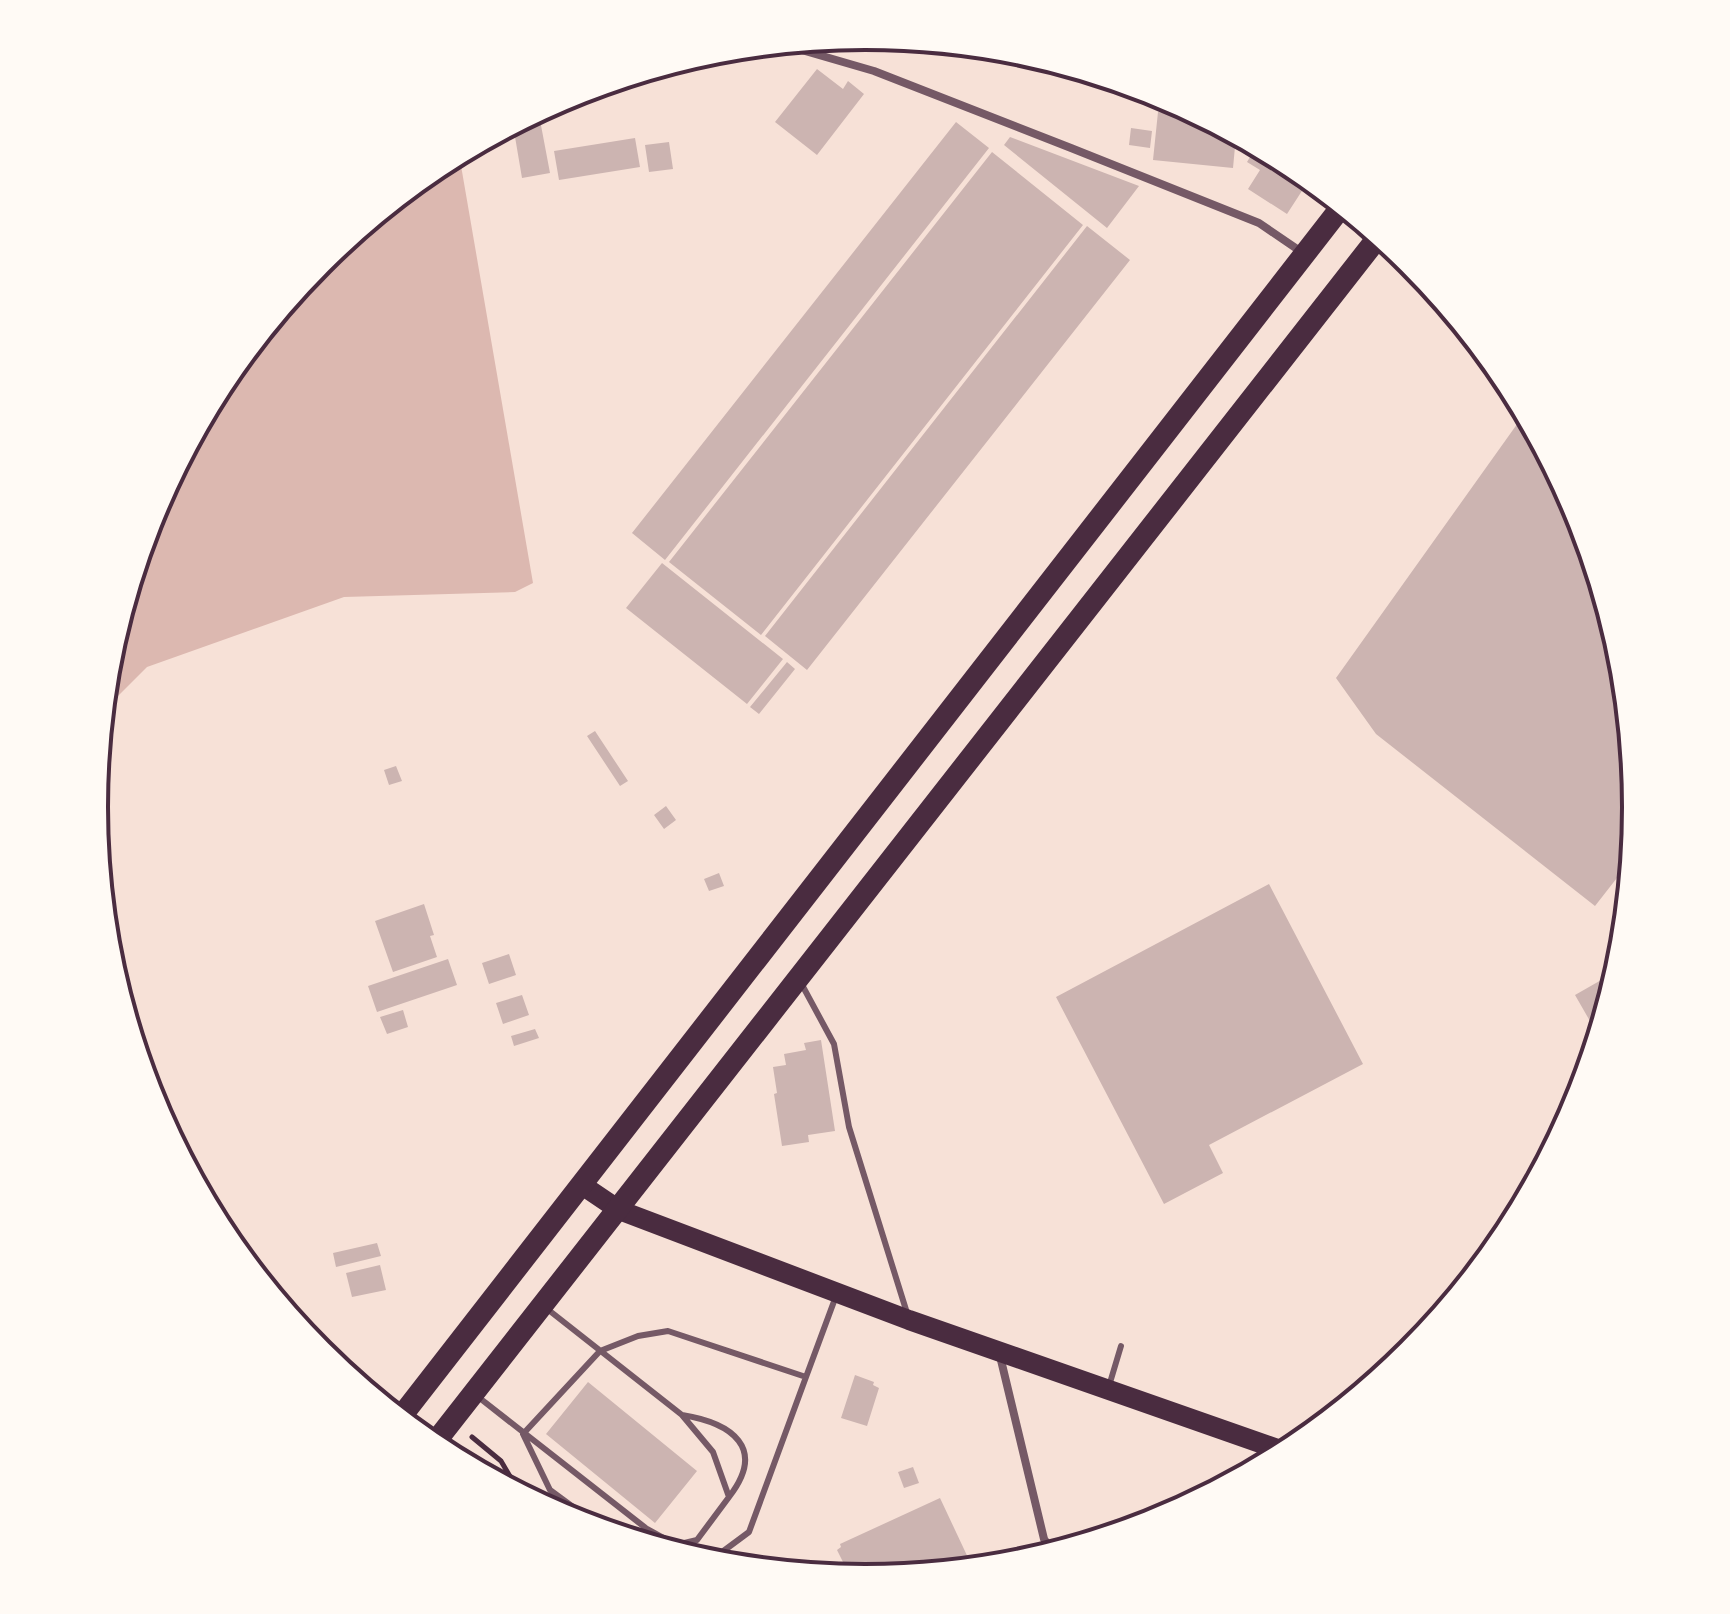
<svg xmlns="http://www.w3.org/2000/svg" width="1730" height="1614" font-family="'DM Sans',sans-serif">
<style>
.water{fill:#dcb8b0}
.building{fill:#ccb4b1}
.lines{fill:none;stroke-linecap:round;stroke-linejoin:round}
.path{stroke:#4a2c40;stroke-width:5}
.service{stroke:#755966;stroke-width:6}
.minor{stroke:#755966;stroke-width:8}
.primary{stroke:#4a2c40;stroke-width:20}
.trunk{stroke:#4a2c40;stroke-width:22}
.rim{fill:none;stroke:#4a2c40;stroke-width:4}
</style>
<rect width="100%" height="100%" fill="#f7e1d7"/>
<path class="water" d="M 459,154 L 533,583 L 515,592 L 344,597 L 147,667 L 104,710 L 109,656 L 153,512 L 224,378 L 320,262 L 437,166 Z"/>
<path class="building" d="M 817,69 L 843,89 L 848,81 L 864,94 L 817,155 L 775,122 Z
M 1158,112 L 1200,116 L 1236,136 L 1233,168 L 1153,160 Z
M 540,120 L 550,173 L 522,178 L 513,125 Z
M 956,122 L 989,148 L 665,560 L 632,533 Z
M 1131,128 L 1152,131 L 1150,148 L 1129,145 Z
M 1010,137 L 1139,186 L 1107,228 L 1004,145 Z
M 635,138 L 640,167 L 559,180 L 554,151 Z
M 669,142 L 673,169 L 649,172 L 645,145 Z
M 1256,147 L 1309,180 L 1287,214 L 1248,189 L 1260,170 L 1247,162 Z
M 992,152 L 1083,225 L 761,635 L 669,562 Z
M 1087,226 L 1130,260 L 807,670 L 765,636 Z
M 1525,413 L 1577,512 L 1609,616 L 1600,628 L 1623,673 L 1636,807 L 1631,860 L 1595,906 L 1376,734 L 1336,678 Z
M 662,563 L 783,659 L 747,704 L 626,608 Z
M 787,662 L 795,669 L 759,714 L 750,707 Z
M 595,731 L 628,781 L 620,786 L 587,736 Z
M 396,766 L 402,781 L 389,785 L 384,770 Z
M 666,806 L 676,820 L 664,829 L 654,815 Z
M 719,873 L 724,886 L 709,891 L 704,879 Z
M 1269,884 L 1363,1064 L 1209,1145 L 1223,1173 L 1164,1204 L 1056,997 Z
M 424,904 L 434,935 L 430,936 L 437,957 L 393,972 L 375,921 Z
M 509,954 L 516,975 L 489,984 L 482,963 Z
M 448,959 L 457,985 L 377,1012 L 368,986 Z
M 1617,971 L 1614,981 L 1598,1035 L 1575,995 Z
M 522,995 L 529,1015 L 503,1024 L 496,1003 Z
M 403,1010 L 408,1027 L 387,1034 L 380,1017 Z
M 535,1029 L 539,1038 L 514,1046 L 511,1036 Z
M 821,1040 L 835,1131 L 808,1135 L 809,1142 L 782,1146 L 774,1094 L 777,1093 L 773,1067 L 786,1065 L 784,1054 L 806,1050 L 804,1043 Z
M 377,1243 L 381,1256 L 336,1267 L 333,1253 Z
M 380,1265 L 386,1290 L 352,1297 L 346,1273 Z
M 855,1375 L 874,1382 L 873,1385 L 879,1388 L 867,1426 L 841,1418 Z
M 588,1382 L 697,1471 L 655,1523 L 546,1434 Z
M 913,1467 L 919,1483 L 904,1488 L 898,1472 Z
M 940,1498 L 971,1564 L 962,1568 L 865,1578 L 855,1577 L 849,1564 L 845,1566 L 837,1550 L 841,1547 L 840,1544 Z"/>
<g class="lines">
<path class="path" d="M 472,1437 L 501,1461 L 519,1492"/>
<path class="service" d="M 801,983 L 834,1044 L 849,1127 L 907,1313
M 806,1377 L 836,1296
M 1109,1386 L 1121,1346
M 477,1396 L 647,1529 L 676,1545 L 697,1540 L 729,1497 L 713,1452 L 682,1415 L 546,1308
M 682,1415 C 732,1423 767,1448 729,1497
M 603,1529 L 550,1490 L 523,1434 L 600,1351 L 638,1336 L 668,1331 L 806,1377 L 749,1532 L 718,1555 L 707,1561"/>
<path class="minor" d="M 781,44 L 874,71 L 1071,148 L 1259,223 L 1303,253
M 1375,243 L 1407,259
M 1000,1356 L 1044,1539 L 1053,1552"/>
<path class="primary" d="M 582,1185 L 619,1210 L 909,1320 L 1286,1452"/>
<path class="trunk" d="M 400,1418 L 1342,206
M 433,1445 L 1379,236"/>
</g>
<path d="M0 0H1730V1614H0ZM108 807a757 757 0 1 1 1514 0a757 757 0 1 1-1514 0Z" fill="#fffaf5" fill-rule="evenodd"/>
<path class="rim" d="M108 807a757 757 0 1 1 1514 0a757 757 0 1 1-1514 0Z"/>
</svg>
